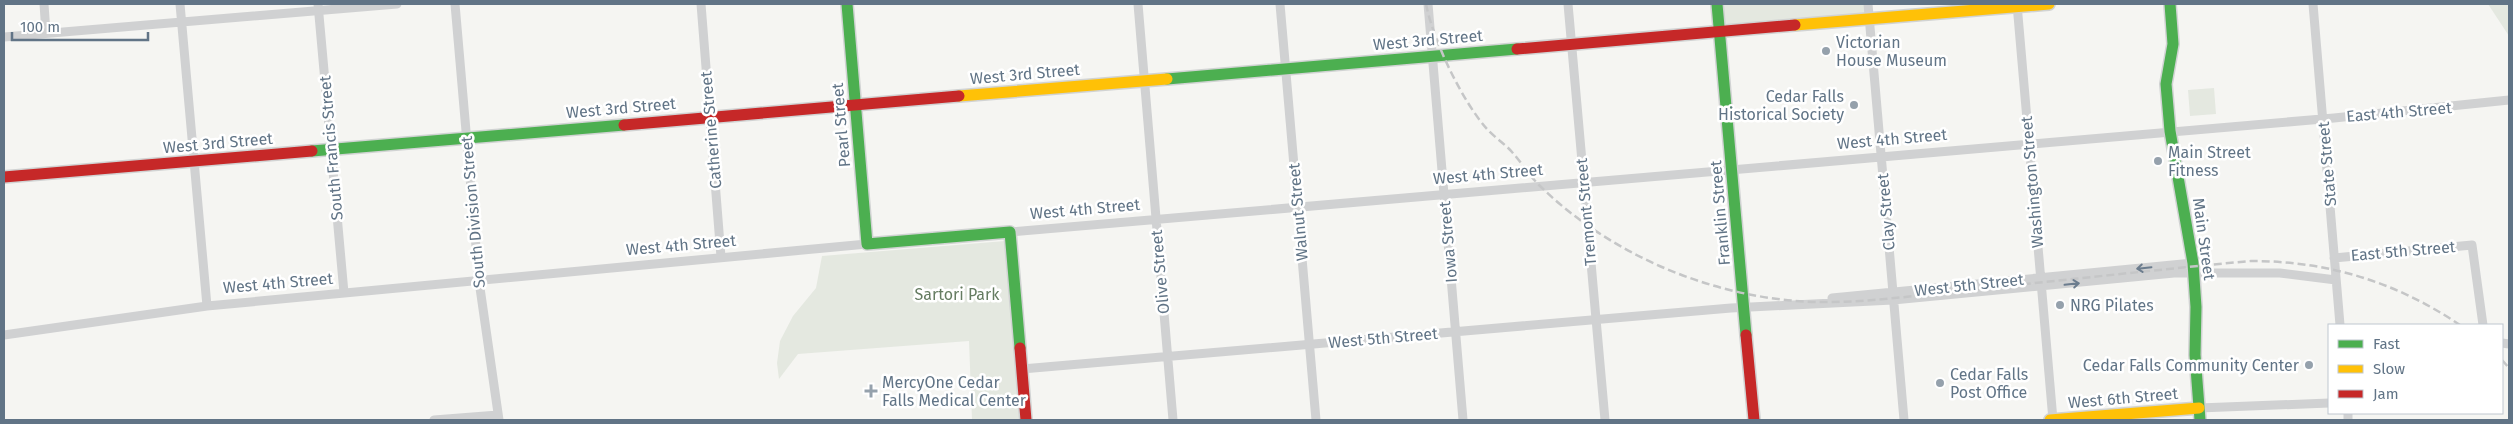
<svg xmlns="http://www.w3.org/2000/svg" width="2513" height="424" font-family="'Fira Sans',sans-serif">
<style>
.green{fill:#e4e8e0}
.lines{fill:none;stroke-linecap:round;stroke-linejoin:round}
.fast-casing{stroke:#d1d3d3;stroke-width:14}
.slow-casing{stroke:#d1d3d3;stroke-width:14}
.jam-casing{stroke:#d1d3d3;stroke-width:14}
.street{stroke:#d0d1d2;stroke-width:9}
.fast{stroke:#4caf50;stroke-width:11}
.slow{stroke:#ffc107;stroke-width:11}
.jam{stroke:#c62828;stroke-width:11}
.rail{stroke:#c5c6c7;stroke-width:2.5;stroke-dasharray:8 4;stroke-linecap:butt}
.oneway{stroke:#6c7d8e}
.poi-dot{fill:#95a1ac;stroke:#fff;stroke-width:2}
.labels{text-anchor:middle;dominant-baseline:central;stroke-width:5;stroke-linejoin:round;paint-order:stroke}
.street-label{font-size:16px;fill:#617486;stroke:#fff}
.poi-label{font-size:16px;fill:#617486;stroke:#fff;text-anchor:start}
.park-label{font-size:16px;fill:#657c61;stroke:#fff}
</style>
<rect width="100%" height="100%" fill="#f5f5f2"/>
<path class="green" d="M 1717,4 L 1868,4 L 1869,19 L 1720,32 Z
M 2488,4 L 2509,4 L 2509,36 Z
M 2214,88 L 2216,114 L 2190,116 L 2188,90 Z
M 1005,241 L 1020,420 L 972,420 L 969,341 L 798,354 L 779,379 L 777,363 L 780,341 L 793,316 L 816,288 L 822,256 Z"/>
<g class="lines">
<g class="fast-casing">
<path id="fast" d="M 847,4 L 867,244 L 1010,232 L 1020,348
M 1717,4 L 1746,335
M 2170,4 L 2173,44 L 2166,84 L 2170,131 L 2193,263 L 2196,307 L 2195,355 L 2200,420
M 1167,79 L 1517,49
M 312,151 L 624,125"/>
</g>
<g class="slow-casing">
<path id="slow" d="M 1795,25 L 2049,4
M 959,96 L 1167,79
M 2050,420 L 2199,408"/>
</g>
<g class="jam-casing">
<path id="jam" d="M 1517,49 L 1795,25
M 624,125 L 959,96
M 4,177 L 312,151
M 1746,335 L 1754,420
M 1020,348 L 1026,420"/>
</g>
<path class="street" d="M 44,4 L 46,33
M 180,4 L 207,306
M 318,4 L 344,293
M 455,4 L 479,281 L 499,420
M 701,4 L 721,257
M 1138,4 L 1173,420
M 1280,4 L 1316,420
M 1428,4 L 1463,420
M 1568,4 L 1605,420
M 1868,4 L 1904,420
M 2017,4 L 2053,420
M 2313,4 L 2340,325
M 4,37 L 397,4
M 1010,232 L 2334,118 L 2509,100
M 2334,258 L 2472,245 L 2483,325
M 1832,298 L 2193,263
M 4,335 L 207,306 L 867,244
M 2502,343 L 2509,344
M 1022,369 L 1731,308 L 1893,300 L 2174,273 L 2280,273 L 2336,280
M 2199,408 L 2329,403
M 2348,413 L 2348,420
M 434,420 L 498,415"/>
<use href="#fast" class="fast"/>
<use href="#slow" class="slow"/>
<use href="#jam" class="jam"/>
<path class="rail" d="M 1426,4 C 1433,40 1462,101 1487,129 C 1494,137 1504,143 1512,152 C 1521,162 1529,175 1539,185 C 1611,256 1717,300 1818,302 C 1872,303 1933,293 1987,288 C 2075,279 2163,269 2251,261 C 2328,261 2396,282 2460,325
M 2502,360 L 2509,368"/>
</g>
<defs><path id="oneway-shaft" d="M-6 0H5M1.5-3L5.5 0L1.5 3" fill="none" stroke-width="1.6" stroke-linecap="round" stroke-linejoin="round" transform="scale(1.25)"/></defs>
<g class="oneway">
<use href="#oneway-shaft" transform="translate(2144 268) rotate(174)"/>
<use href="#oneway-shaft" transform="translate(2072 284) rotate(-6)"/>
</g>
<g class="poi-dot">
<circle cx="1826" cy="51" r="5"/>
<circle cx="1854" cy="105" r="5"/>
<circle cx="2158" cy="161" r="5"/>
<circle cx="2060" cy="305" r="5"/>
<circle cx="2309" cy="365" r="5"/>
<circle cx="1940" cy="383" r="5"/>
<path d="M868.5 383.5h5v5h5v5h-5v5h-5v-5h-5v-5h5z"/>
</g>
<g class="labels">
<g class="street-label">
<text transform="translate(1428 40) rotate(-5)">West 3rd Street</text>
<text transform="translate(1025 74) rotate(-5)">West 3rd Street</text>
<text transform="translate(621 108) rotate(-5)">West 3rd Street</text>
<text transform="translate(2399 112) rotate(-5)">East 4th Street</text>
<text transform="translate(841 125) rotate(-95)">Pearl Street</text>
<text transform="translate(711 130) rotate(-95)">Catherine Street</text>
<text transform="translate(1892 139) rotate(-5)">West 4th Street</text>
<text transform="translate(218 143) rotate(-5)">West 3rd Street</text>
<text transform="translate(331 148) rotate(-95)">South Francis Street</text>
<text transform="translate(2327 164) rotate(-95)">State Street</text>
<text transform="translate(1488 174) rotate(-5)">West 4th Street</text>
<text transform="translate(2032 182) rotate(-95)">Washington Street</text>
<text transform="translate(1085 209) rotate(-5)">West 4th Street</text>
<text transform="translate(473 212) rotate(-95)">South Division Street</text>
<text transform="translate(1298 212) rotate(-95)">Walnut Street</text>
<text transform="translate(1586 212) rotate(-95)">Tremont Street</text>
<text transform="translate(1886 212) rotate(-95)">Clay Street</text>
<text transform="translate(1720 213) rotate(-95)">Franklin Street</text>
<text transform="translate(2204 239) rotate(82)">Main Street</text>
<text transform="translate(1448 242) rotate(-95)">Iowa Street</text>
<text transform="translate(681 245) rotate(-5)">West 4th Street</text>
<text transform="translate(2403 251) rotate(-5)">East 5th Street</text>
<text transform="translate(1160 272) rotate(-95)">Olive Street</text>
<text transform="translate(278 283) rotate(-5)">West 4th Street</text>
<text transform="translate(1969 285) rotate(-6)">West 5th Street</text>
<text transform="translate(1383 338) rotate(-5)">West 5th Street</text>
<text transform="translate(2123 398) rotate(-5)">West 6th Street</text>
</g>
<g class="poi-label">
<text x="1836" y="42">Victorian<tspan x="1836" dy="18">House Museum</tspan></text>
<text x="1844" y="96" text-anchor="end">Cedar Falls<tspan x="1844" dy="18">Historical Society</tspan></text>
<text x="2168" y="152">Main Street<tspan x="2168" dy="18">Fitness</tspan></text>
<text x="2070" y="305">NRG Pilates</text>
<text x="2299" y="365" text-anchor="end">Cedar Falls Community Center</text>
<text x="1950" y="374">Cedar Falls<tspan x="1950" dy="18">Post Office</tspan></text>
<text x="882" y="382">MercyOne Cedar<tspan x="882" dy="18">Falls Medical Center</tspan></text>
</g>
<g class="park-label">
<text x="957" y="294">Sartori Park</text>
</g>
</g>
<rect width="2513" height="424" fill="none" stroke="#617486" stroke-width="10"/>
<rect x="2328" y="324" width="175" height="90" fill="#ffffff" stroke="#c0c7cf"/>
<rect x="2338" y="340" width="25" height="8" fill="#4caf50" stroke="#c0c7cf"/>
<text x="2373" y="349" font-size="15" fill="#617486">Fast</text>
<rect x="2338" y="365" width="25" height="8" fill="#ffc107" stroke="#c0c7cf"/>
<text x="2373" y="374" font-size="15" fill="#617486">Slow</text>
<rect x="2338" y="390" width="25" height="8" fill="#c62828" stroke="#c0c7cf"/>
<text x="2373" y="399" font-size="15" fill="#617486">Jam</text>
<path d="M12 32v8h136v-8" fill="none" stroke="#617486" stroke-width="2.5"/>
<text x="20" y="32" font-size="15" fill="#617486" stroke="#ffffff" stroke-width="4" paint-order="stroke">100 m</text>
</svg>
